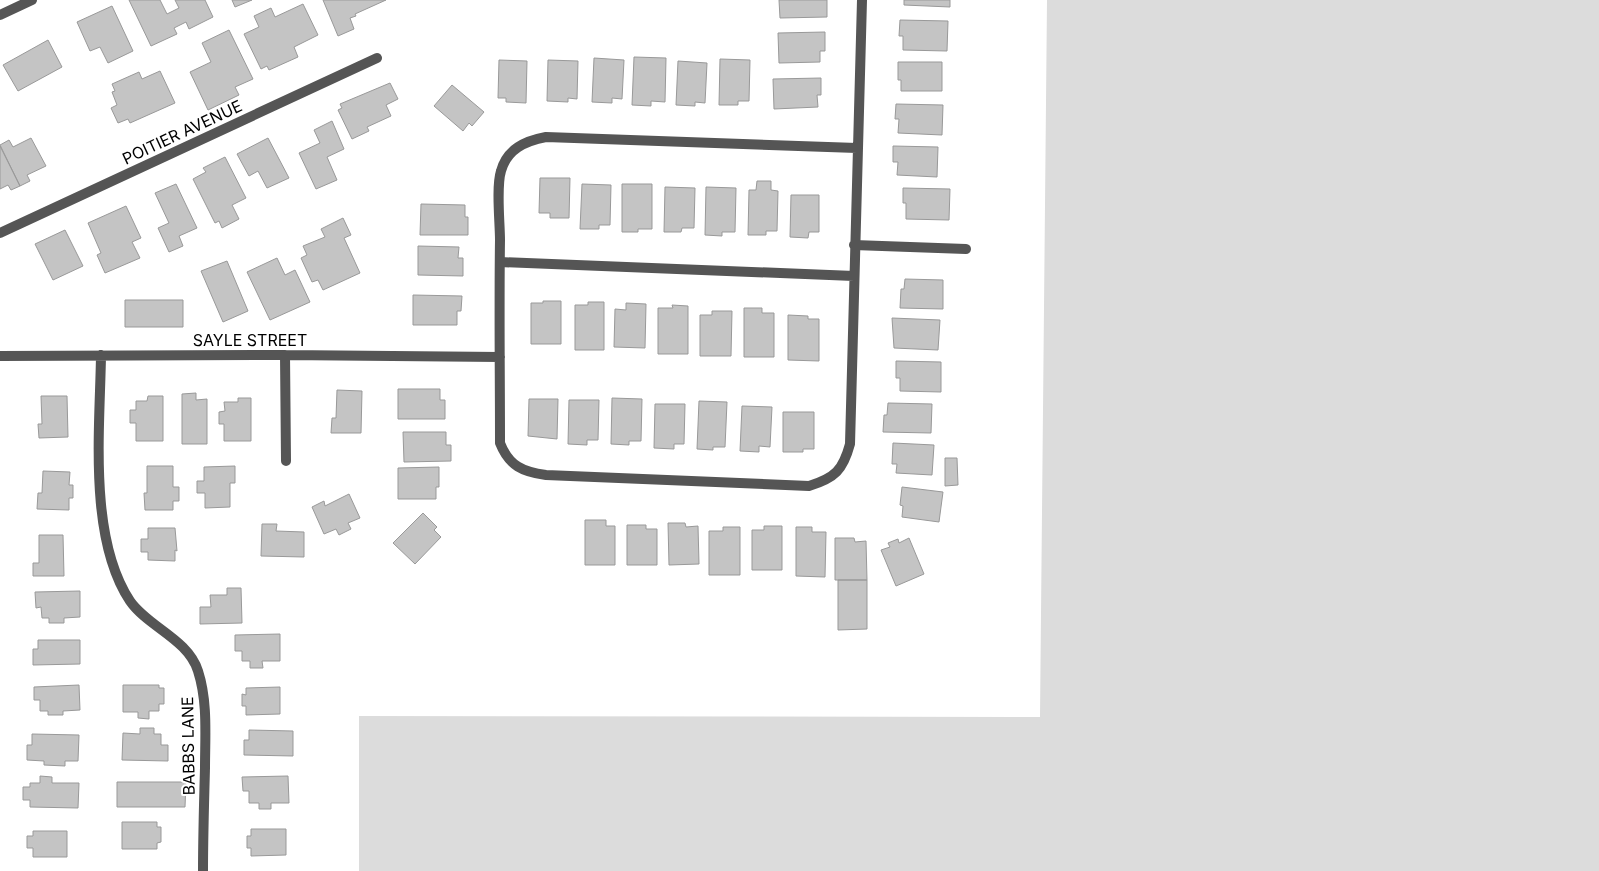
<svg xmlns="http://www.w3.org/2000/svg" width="1599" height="871" font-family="Inter,sans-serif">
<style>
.green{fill:#dcdcdc}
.building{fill:#c4c4c4;stroke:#999}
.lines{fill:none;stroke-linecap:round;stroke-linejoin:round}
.street{stroke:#555;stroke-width:10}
.labels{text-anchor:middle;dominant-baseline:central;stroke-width:4;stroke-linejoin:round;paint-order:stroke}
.street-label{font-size:16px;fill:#000;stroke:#fff}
</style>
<rect width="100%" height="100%" fill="#fff"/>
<path class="green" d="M 1047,0 L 1599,0 L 1599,871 L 359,871 L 359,716 L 1040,717 Z"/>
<path class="building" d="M 129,0 L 160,0 L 167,14 L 179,8 L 175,0 L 205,0 L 213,17 L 189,29 L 186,22 L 174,28 L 177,34 L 151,46 Z
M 232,0 L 252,0 L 235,7 Z
M 323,0 L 386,0 L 355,14 L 356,16 L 350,18 L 354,29 L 338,36 Z
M 779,0 L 827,0 L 827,17 L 780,18 Z
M 904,0 L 950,0 L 950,7 L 904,5 Z
M 303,4 L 318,35 L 294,47 L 298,57 L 269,70 L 267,66 L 261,69 L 244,34 L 259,27 L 254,16 L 271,8 L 275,17 Z
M 112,6 L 133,51 L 108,63 L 100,47 L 90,51 L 77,22 Z
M 900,20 L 948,21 L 947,51 L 903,50 L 903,36 L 899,36 Z
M 229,30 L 253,79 L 235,87 L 239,95 L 208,110 L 190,72 L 211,62 L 202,43 Z
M 825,32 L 825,51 L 820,51 L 820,62 L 779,63 L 778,33 Z
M 48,40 L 62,67 L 18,91 L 3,65 Z
M 634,57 L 666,58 L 665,102 L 651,101 L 651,106 L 632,105 Z
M 594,58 L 624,60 L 622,99 L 612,98 L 612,103 L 592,102 Z
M 720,59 L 750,60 L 749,101 L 738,101 L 738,105 L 719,105 Z
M 499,60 L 527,61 L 526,103 L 506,102 L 506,98 L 498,98 Z
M 548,60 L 578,61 L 577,99 L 568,98 L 568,102 L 547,101 Z
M 678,61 L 707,63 L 705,103 L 695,102 L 695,106 L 676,105 Z
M 898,62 L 942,62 L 942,91 L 901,91 L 901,80 L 898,80 Z
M 160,71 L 175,103 L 130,123 L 128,119 L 118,123 L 111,108 L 117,105 L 112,92 L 115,91 L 112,84 L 139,72 L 142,79 Z
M 821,78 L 821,95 L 817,95 L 818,107 L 774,109 L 773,79 Z
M 390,83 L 398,99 L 386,105 L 391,116 L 367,127 L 369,131 L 352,139 L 338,110 L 342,108 L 340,104 Z
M 452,85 L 484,112 L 472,126 L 469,123 L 463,131 L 434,106 Z
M 896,104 L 943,105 L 942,135 L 898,133 L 899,119 L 895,119 Z
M 332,121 L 344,149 L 327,157 L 337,180 L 316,189 L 299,153 L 320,143 L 314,130 Z
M 31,138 L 46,166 L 27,175 L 30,181 L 20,186 L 0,145 L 9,140 L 13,147 Z
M 268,138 L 289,178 L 267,188 L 258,171 L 249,176 L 237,154 Z
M 0,146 L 20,186 L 11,190 L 8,185 L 0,189 Z
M 893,146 L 938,147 L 937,177 L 897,175 L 898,162 L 893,162 Z
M 225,157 L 246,198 L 232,205 L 239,219 L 222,228 L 219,221 L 215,223 L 193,179 L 206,172 L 203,168 Z
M 540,178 L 570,178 L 569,218 L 550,218 L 550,213 L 539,213 Z
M 757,181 L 771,181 L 771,190 L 778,191 L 777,231 L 766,231 L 766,235 L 748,235 L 749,190 L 756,190 Z
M 176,184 L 197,228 L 179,236 L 183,246 L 169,252 L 158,228 L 169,223 L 155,193 Z
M 582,184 L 611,185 L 610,225 L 599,225 L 599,229 L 580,229 Z
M 622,184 L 652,184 L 652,229 L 638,229 L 638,232 L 622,232 Z
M 665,187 L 695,188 L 694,228 L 682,228 L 681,232 L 664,232 Z
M 706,187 L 736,188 L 735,232 L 722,232 L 722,236 L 705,235 Z
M 903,188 L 950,189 L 949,220 L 906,219 L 906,203 L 903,203 Z
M 791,195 L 819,195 L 819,232 L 809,232 L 808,238 L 790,237 Z
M 421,204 L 465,205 L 465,217 L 468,217 L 468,235 L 420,235 Z
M 126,206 L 141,238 L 132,242 L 140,258 L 105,273 L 97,255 L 101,253 L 88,223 Z
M 343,218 L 351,235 L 344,238 L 360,273 L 323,290 L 318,280 L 312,282 L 301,258 L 307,255 L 303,246 L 325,237 L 321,229 Z
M 65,230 L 83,266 L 53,280 L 35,244 Z
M 418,246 L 459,247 L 458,258 L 463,258 L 463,276 L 418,275 Z
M 277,258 L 285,275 L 295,270 L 310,302 L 270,320 L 247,272 Z
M 227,261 L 248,311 L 223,322 L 201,271 Z
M 905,279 L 943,280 L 943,309 L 900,308 L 901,289 L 904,289 Z
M 413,295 L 462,296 L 461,311 L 457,311 L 457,325 L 413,325 Z
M 125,300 L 183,300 L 183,327 L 125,327 Z
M 543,301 L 561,301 L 561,344 L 531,344 L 531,303 L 543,303 Z
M 588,302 L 604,302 L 604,350 L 575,350 L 575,305 L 588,305 Z
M 626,303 L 646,304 L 645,348 L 614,347 L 615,309 L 626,310 Z
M 672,305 L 688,306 L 688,354 L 658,354 L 658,308 L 673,308 Z
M 744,308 L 762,308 L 762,313 L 774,313 L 774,357 L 744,357 Z
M 712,311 L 732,311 L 731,356 L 700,356 L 700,315 L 712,315 Z
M 788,315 L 808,316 L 808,319 L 819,319 L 819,361 L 788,360 Z
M 892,318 L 940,320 L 938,350 L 894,348 Z
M 896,361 L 941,362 L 941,392 L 900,391 L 900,378 L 896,378 Z
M 398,389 L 440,389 L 440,400 L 445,400 L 445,419 L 398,419 Z
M 337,390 L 362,391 L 361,433 L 331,433 L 332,418 L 336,418 Z
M 196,393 L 196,400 L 207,399 L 207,444 L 182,444 L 182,394 Z
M 41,396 L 67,396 L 68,437 L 39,438 L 38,424 L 42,424 Z
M 148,396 L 163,396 L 163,441 L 136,441 L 136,423 L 130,423 L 130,410 L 136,410 L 136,401 L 147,401 Z
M 238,398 L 251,398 L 251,441 L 224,441 L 224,424 L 219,424 L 219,412 L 225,411 L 224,402 L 238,402 Z
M 612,398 L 642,399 L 641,441 L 629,441 L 629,445 L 611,444 Z
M 529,399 L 558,399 L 557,439 L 528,436 Z
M 569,400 L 599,400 L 598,440 L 587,440 L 587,445 L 568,444 Z
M 699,401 L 727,402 L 725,447 L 713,447 L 713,450 L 697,449 Z
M 888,403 L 932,404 L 931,433 L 883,432 L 884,415 L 887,415 Z
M 655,404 L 685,404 L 684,444 L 674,444 L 674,449 L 654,448 Z
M 742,406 L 772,407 L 770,447 L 759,446 L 759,452 L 740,451 Z
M 783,412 L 814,412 L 814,449 L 803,449 L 803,452 L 783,452 Z
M 403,432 L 446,432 L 446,445 L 451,445 L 451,461 L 404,462 Z
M 893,443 L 934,445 L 932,475 L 896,473 L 897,464 L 892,464 Z
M 945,458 L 957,458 L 958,485 L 945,486 Z
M 147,466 L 173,466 L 173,487 L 179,487 L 179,501 L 173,501 L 173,510 L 145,510 L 144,493 L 147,493 Z
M 235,466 L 235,483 L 230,483 L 230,507 L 205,508 L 205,493 L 197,493 L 197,481 L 204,481 L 204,467 Z
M 439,467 L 439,487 L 436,487 L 436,499 L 398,499 L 398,468 Z
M 43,471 L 70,472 L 69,485 L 73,485 L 73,498 L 69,498 L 69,510 L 37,509 L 38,493 L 42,493 Z
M 902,487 L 943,492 L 939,522 L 902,517 L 903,506 L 900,505 Z
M 349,494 L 360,518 L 348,523 L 351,529 L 339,535 L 336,529 L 324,534 L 312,507 L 324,501 L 325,506 Z
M 423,513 L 437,527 L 434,530 L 441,537 L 415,564 L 393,543 Z
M 585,520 L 606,520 L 606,526 L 615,526 L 615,565 L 585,565 Z
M 668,523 L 685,523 L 686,527 L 698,526 L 699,564 L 669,565 Z
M 262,524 L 277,524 L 276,531 L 304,532 L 304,557 L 261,556 Z
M 627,525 L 646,525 L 646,529 L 657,529 L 657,565 L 627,565 Z
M 764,526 L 782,526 L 782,570 L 752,570 L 752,530 L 764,530 Z
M 723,527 L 740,527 L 740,575 L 709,575 L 709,531 L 723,531 Z
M 796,527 L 812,527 L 812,532 L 826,532 L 825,577 L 796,576 Z
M 148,528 L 175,528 L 177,551 L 175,550 L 175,561 L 148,560 L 148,552 L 141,552 L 141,539 L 148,539 Z
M 39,535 L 63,535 L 64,576 L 33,576 L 33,563 L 39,563 Z
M 835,538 L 854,538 L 855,542 L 866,541 L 867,580 L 835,580 Z
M 909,538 L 924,574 L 896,586 L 881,550 L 890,547 L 888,543 L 898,539 L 899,543 Z
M 838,580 L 867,580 L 867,629 L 838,630 Z
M 227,588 L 241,588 L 242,623 L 200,624 L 200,607 L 211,607 L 210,595 L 227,595 Z
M 80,591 L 80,617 L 64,618 L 64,623 L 49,623 L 49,618 L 42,618 L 41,607 L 36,608 L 35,592 Z
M 280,634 L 280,661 L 262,661 L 263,668 L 250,668 L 250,661 L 242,661 L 242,651 L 235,651 L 235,635 Z
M 38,640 L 80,640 L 80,664 L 33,665 L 33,649 L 38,649 Z
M 79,685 L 80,710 L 63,711 L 63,715 L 48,715 L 48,711 L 40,711 L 40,700 L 34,700 L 34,687 Z
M 123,685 L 159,685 L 159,688 L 164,688 L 164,704 L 159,704 L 159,711 L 149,711 L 149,719 L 138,718 L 138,712 L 123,712 Z
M 280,687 L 280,714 L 246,715 L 246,706 L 242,706 L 242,694 L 246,695 L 246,688 Z
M 140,728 L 154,728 L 154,734 L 161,734 L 161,745 L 168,745 L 168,761 L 122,760 L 123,733 L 140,734 Z
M 249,730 L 293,731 L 293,756 L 244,755 L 244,740 L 249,740 Z
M 32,734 L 79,735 L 78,761 L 65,761 L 65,766 L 44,765 L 44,761 L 27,760 L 27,745 L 32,745 Z
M 40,776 L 52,777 L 52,783 L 79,783 L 78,808 L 30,807 L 30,800 L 23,800 L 23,787 L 30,787 L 30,783 L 40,783 Z
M 288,776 L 289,803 L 271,803 L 271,809 L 259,809 L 259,803 L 249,803 L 249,791 L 243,791 L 242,777 Z
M 117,782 L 186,782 L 185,807 L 117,807 Z
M 122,822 L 157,822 L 157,827 L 161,827 L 161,842 L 157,843 L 157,849 L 122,849 Z
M 251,829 L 286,829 L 286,855 L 251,856 L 251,848 L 247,848 L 247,836 L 251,836 Z
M 33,831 L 67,831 L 67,857 L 33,857 L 33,848 L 27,848 L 27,836 L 33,836 Z"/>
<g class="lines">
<path class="street" d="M 0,15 L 32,0
M 857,148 L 546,137 C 525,141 507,149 501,171 C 496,187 500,223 500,240 C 499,308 500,375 500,443 C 509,466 523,472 546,475 L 809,486 C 835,478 843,470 850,444 L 862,0
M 0,233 L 377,58
M 854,245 L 966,249
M 500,262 L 854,276
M 101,355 C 100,428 88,538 130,601 C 148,627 188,639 198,671 C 208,702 205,736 205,768 C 204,803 203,837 203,871
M 285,355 L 286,461
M 0,356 L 285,355 L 500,357"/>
</g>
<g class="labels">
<g class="street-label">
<text transform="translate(182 132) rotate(-25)">POITIER AVENUE</text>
<text x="250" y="340">SAYLE STREET</text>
<text transform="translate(188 746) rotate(-91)">BABBS LANE</text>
</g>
</g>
</svg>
